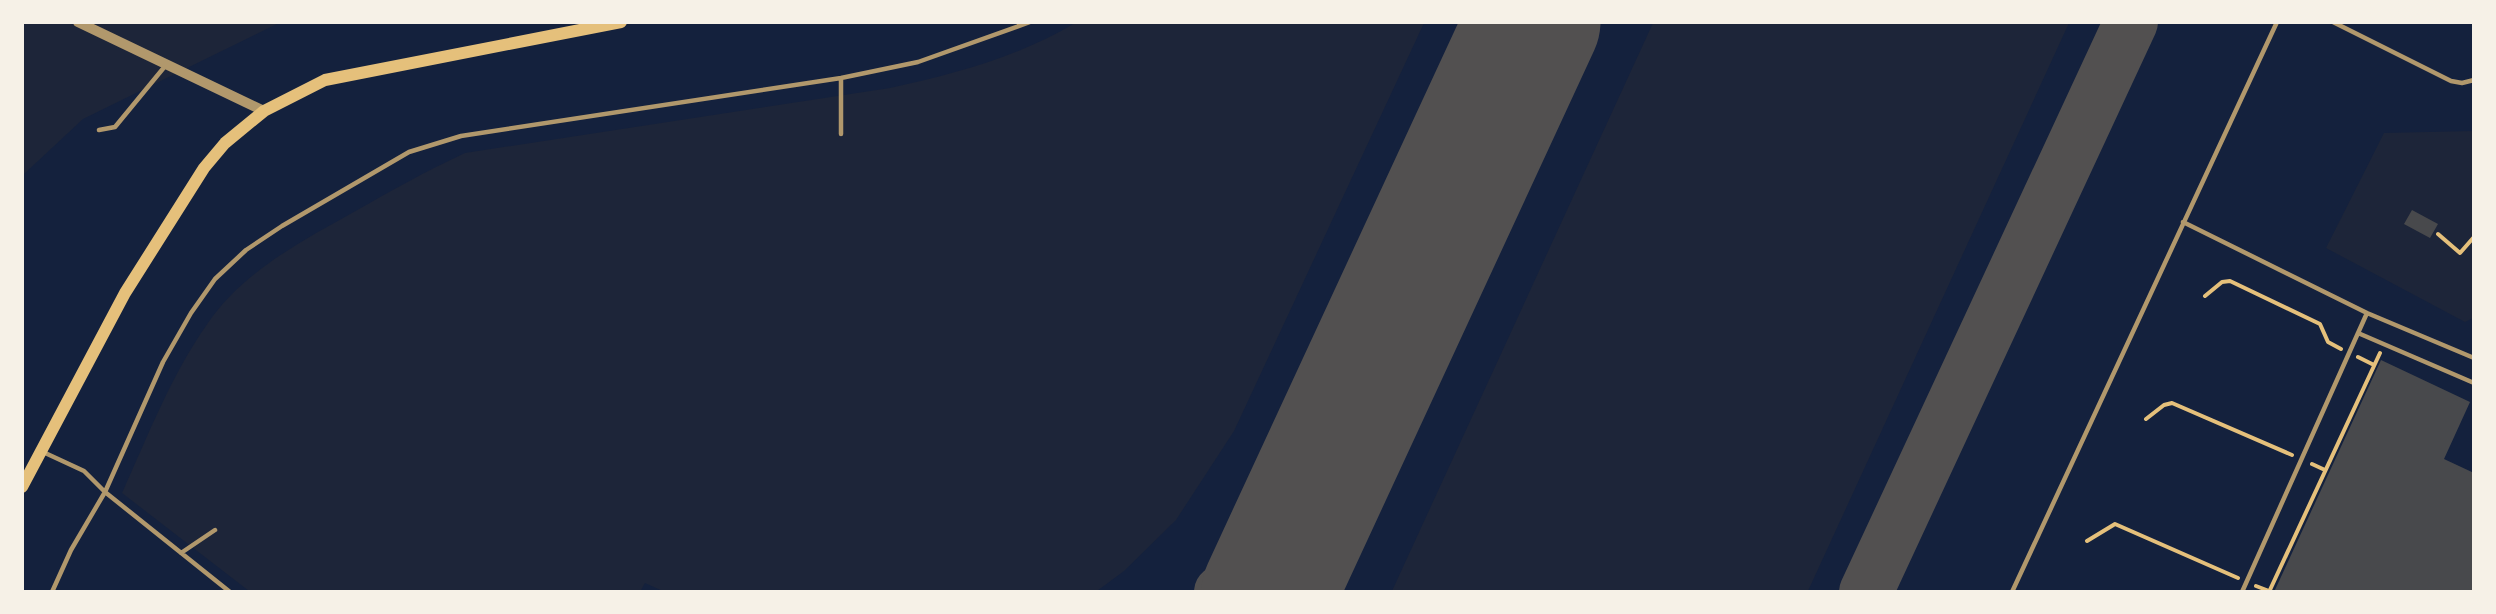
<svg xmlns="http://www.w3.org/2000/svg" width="2496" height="614" font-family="Helvetica,sans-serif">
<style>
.green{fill:#1d2539}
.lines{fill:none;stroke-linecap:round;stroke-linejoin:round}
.taxiway{stroke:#525050;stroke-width:54}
.runway{stroke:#525050;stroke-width:135}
.building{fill:#48494c}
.path{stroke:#e5c07b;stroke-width:4}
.service{stroke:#b1986c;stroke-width:4.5}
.tertiary{stroke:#b1986c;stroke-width:10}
.secondary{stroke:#e5c07b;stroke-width:12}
</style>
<rect width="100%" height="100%" fill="#14213d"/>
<path class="green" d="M 23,23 L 279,23 L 83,119 L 23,175 Z
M 1075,23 L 1424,23 L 1234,431 L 1176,520 L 1124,571 L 1097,591 L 665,592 L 645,583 L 640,592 L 249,591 L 122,493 C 148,436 171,375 208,323 C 243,272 300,242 352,213 C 389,192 426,171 465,153 L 890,88 C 955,74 1018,57 1075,23 Z
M 1653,23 L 2069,23 L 1808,591 L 1392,591 Z
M 2473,131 L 2473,318 L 2465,322 L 2326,248 L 2384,133 Z"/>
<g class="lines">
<path class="taxiway" d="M 1221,592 L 1300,527
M 1866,592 L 2131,22"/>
<path class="runway" d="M 1269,592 L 1533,22"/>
</g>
<path class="building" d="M 2412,210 L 2438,224 L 2430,238 L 2404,224 Z
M 2381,360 L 2470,402 L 2444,459 L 2474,473 L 2474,592 L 2274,592 Z"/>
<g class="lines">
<path class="path" d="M 2438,234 L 2460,253 L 2474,237
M 2205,296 L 2222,282 L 2230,281 L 2320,324 L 2328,342 L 2341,349
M 2358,357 L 2374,365
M 2146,419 L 2164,405 L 2172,403 L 2292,455
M 2312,464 L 2325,470
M 2087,541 L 2115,524 L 2238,578
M 2256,586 L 2269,591
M 2269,592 L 2380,353"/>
<path class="service" d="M 2333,22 L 2451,81 L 2462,83 L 2474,80
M 99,130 L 115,127 L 166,65
M 841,134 L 841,78
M 2183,222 L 2367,313 L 2474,358
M 2358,333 L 2474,383
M 43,452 L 84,471 L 105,492 L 230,592
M 181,553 L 215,530
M 52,592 L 71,550 L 105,492 L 163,362 L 191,313 L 215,279 L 246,250 L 282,226 L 409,152 L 461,136 L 841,78 L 918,62 L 1030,22
M 2012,592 L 2277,22
M 2242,592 L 2367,313"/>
<path class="tertiary" d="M 78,22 L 264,111"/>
<path class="secondary" d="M 22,487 L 125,293 L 204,168 L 225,143 L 264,111 L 325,80 L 621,22"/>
</g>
<rect width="2496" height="614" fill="none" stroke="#f6f1e7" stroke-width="48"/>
</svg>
